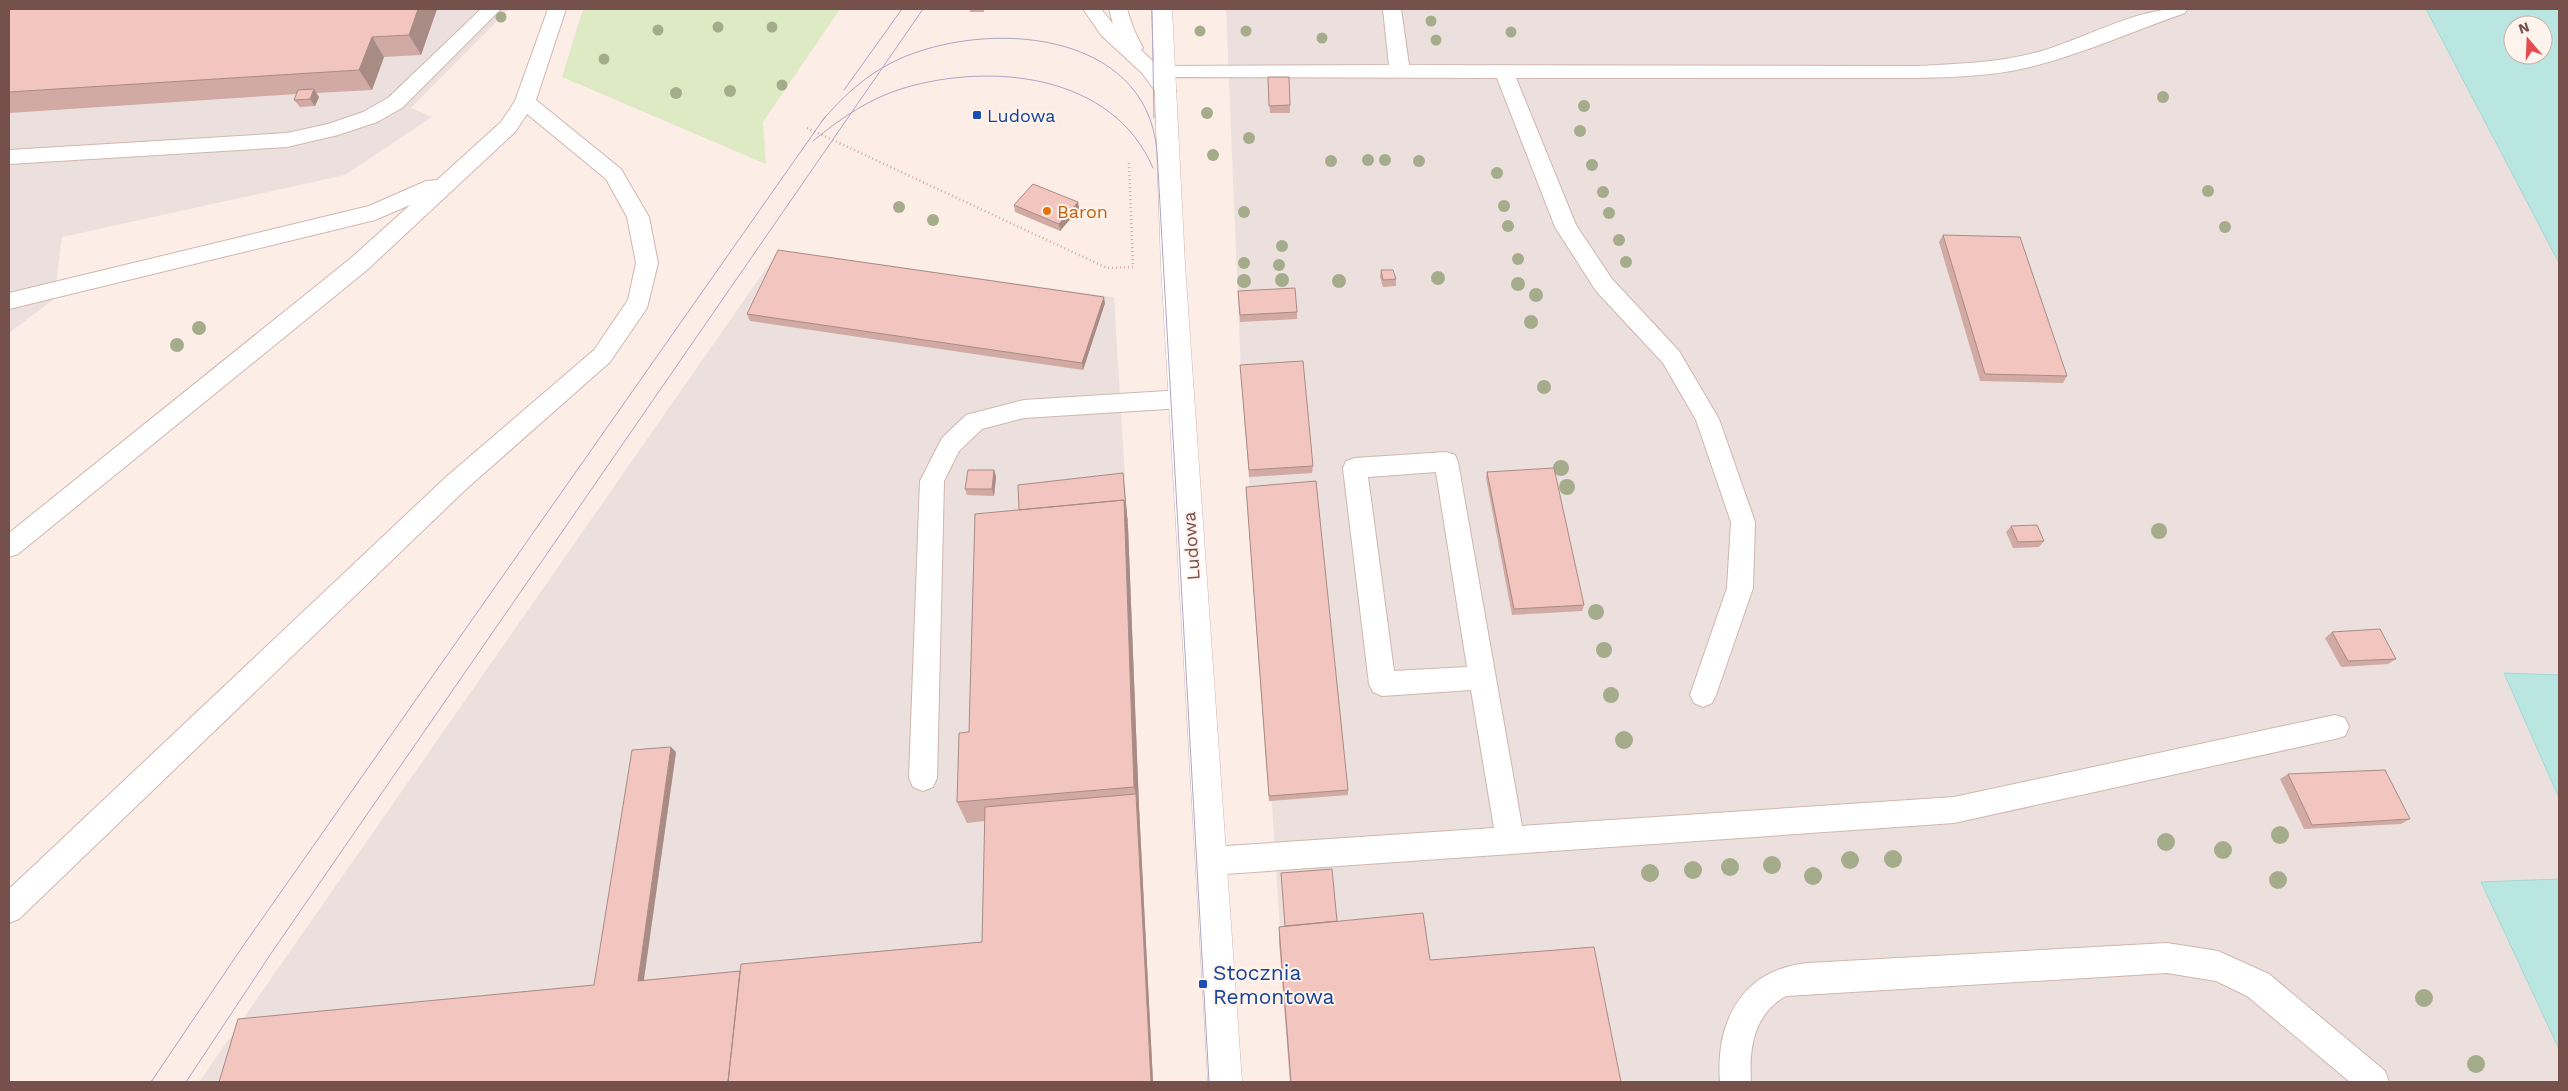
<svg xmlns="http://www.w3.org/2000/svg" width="2568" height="1091" font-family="'Work Sans',sans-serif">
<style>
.industrial{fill:#ebe0dd;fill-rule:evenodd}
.green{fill:#ddeac4}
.water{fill:#bae6e2;stroke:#a1d8d3;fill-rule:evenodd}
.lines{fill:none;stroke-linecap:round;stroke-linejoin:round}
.service-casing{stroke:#d0b6af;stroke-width:2}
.minor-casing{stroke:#d0b6af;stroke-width:1}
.path{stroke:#d7a9a1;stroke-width:2.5;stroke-dasharray:1 3;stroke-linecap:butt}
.service{fill:#fff;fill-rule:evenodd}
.minor{fill:#fff;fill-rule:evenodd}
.tram{stroke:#aea4c6;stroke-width:1}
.tree{fill:#a5ac8b}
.wall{fill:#d0aaa3}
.shaded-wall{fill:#a98b85}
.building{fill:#f2c6be;stroke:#a98b85}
.transit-dot{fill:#1a4fb4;stroke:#fff3ed;stroke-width:2}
.food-dot{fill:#e8710a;stroke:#fff3ed;stroke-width:2}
.labels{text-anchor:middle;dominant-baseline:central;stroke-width:4;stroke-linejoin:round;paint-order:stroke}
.transit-label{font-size:18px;fill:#164399;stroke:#fff3ed;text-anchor:start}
.food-label{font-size:18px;fill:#c56008;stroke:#fff3ed;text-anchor:start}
.street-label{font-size:18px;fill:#76504b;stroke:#fff3ed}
.near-transit-label{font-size:21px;fill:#164399;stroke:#fff3ed;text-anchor:start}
</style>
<rect width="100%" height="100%" fill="#fceee6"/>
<path class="industrial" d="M 297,9 L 509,9 L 411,108 L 432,117 L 345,175 L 62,237 L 54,299 L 9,333 L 9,27 Z
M 1226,9 L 2533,9 L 2559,45 L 2559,1082 L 1290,1082 L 1272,805 L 1246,493 L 1250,492 L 1249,477 L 1241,372 ZM 2513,25 L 2543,25 L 2543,55 L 2513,55 Z
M 779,250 L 1114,297 L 1128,527 L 1139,807 L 1153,1082 L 199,1082 Z"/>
<path class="green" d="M 583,9 L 840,9 L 763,122 L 766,164 L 562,77 Z"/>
<path class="water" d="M 2426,9 L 2559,9 L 2559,263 ZM 2513,25 L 2543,25 L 2543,55 L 2513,55 Z
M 2504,673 L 2559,675 L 2559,798 Z
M 2559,879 L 2559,1049 L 2481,882 Z"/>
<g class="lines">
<g class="service-casing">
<path id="service" d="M 481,9 L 501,9 L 402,108 L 377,122 L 338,135 L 287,147 L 9,164 L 9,150 L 287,133 L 328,124 L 363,112 L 388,98 Z
M 548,9 L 566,9 L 536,100 L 621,169 L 649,217 L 658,263 L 647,308 L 610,362 L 464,491 L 19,919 L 9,923 L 9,889 L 446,477 L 594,350 L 628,300 L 636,263 L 627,217 L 606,179 L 527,114 L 515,132 L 367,270 L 18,554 L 9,557 L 9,533 L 351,258 L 410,205 L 375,220 L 9,309 L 9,293 L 369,206 L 426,181 L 437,180 L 501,122 L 515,101 Z
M 1083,9 L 1101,9 L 1113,24 L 1109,9 L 1127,9 L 1134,30 L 1143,48 L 1141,50 L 1158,66 L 1389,65 L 1383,9 L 1401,9 L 1409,65 L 1917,66 C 1957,64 1999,63 2038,52 C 2086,39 2138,6 2187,9 L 2185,13 C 2133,31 2083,54 2030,67 C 1993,76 1955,77 1917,78 L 1516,78 L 1576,225 L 1612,279 L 1679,351 L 1719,419 L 1755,522 L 1753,588 L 1716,695 L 1712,703 L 1703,707 L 1694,703 L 1690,695 L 1727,588 L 1731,522 L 1696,420 L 1663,363 L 1596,291 L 1555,227 L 1497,78 L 1167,77 L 1176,91 L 1173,96 L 1166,98 L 1159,96 L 1142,73 L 1101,35 Z
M 1182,390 L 1190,393 L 1194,399 L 1190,405 L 1182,408 L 1024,418 L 982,429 L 959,451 L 944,481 L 937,778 L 933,787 L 923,791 L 913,787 L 909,778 L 920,481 L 942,438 L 966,415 L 1024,400 Z
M 1446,452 L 1455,455 L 1458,462 L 1522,826 L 1954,797 L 2335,715 L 2345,718 L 2349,727 L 2345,736 L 2335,739 L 1954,823 L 1211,875 L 1201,871 L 1197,861 L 1201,851 L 1211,847 L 1494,828 L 1471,690 L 1382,696 L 1373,692 L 1369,684 L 1343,468 L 1346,461 L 1355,458 ZM 1436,472 L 1467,667 L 1394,671 L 1368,477 Z
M 2167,943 L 2218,951 L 2269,974 L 2385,1071 L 2389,1082 L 2350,1082 L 2247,996 L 2216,981 L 2167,973 L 1786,996 C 1753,1015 1749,1048 1751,1082 L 1720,1082 C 1715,1021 1743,969 1808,963 Z"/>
</g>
<g class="minor-casing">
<path id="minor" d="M 1152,9 L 1172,9 L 1185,265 L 1242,1082 L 1208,1082 L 1161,265 Z"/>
</g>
<path class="path" d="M 807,128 L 1107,268 L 1133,267 L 1129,162"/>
<use href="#service" class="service"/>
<use href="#minor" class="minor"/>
<path class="tram" d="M 1152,9 L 1154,118
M 844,90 L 902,9
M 821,122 C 843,96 867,74 897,60 C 986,19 1146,29 1157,151 L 1209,1082
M 813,141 C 841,118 870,98 904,88 C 992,62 1113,74 1153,168
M 151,1082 L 243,946 L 825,117
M 186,1082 L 272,952 L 923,9"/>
</g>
<g class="tree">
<circle cx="501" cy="17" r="5.5"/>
<circle cx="1431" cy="21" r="5.5"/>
<circle cx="718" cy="27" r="5.5"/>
<circle cx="772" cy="27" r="5.5"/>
<circle cx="658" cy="30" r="5.5"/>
<circle cx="1200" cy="31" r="5.5"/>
<circle cx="1246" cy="31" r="5.5"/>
<circle cx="1511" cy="32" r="5.5"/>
<circle cx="1322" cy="38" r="5.5"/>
<circle cx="1436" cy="40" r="5.5"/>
<circle cx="604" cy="59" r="5.5"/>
<circle cx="782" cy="85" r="5.5"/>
<circle cx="730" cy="91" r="6"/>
<circle cx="676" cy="93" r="6"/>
<circle cx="2163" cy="97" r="6"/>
<circle cx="1584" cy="106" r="6"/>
<circle cx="1207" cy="113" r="6"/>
<circle cx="1580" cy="131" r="6"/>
<circle cx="1249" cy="138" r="6"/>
<circle cx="1213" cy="155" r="6"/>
<circle cx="1368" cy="160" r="6"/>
<circle cx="1385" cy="160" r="6"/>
<circle cx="1331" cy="161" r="6"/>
<circle cx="1419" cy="161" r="6"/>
<circle cx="1592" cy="165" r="6"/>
<circle cx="1497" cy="173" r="6"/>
<circle cx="2208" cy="191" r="6"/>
<circle cx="1603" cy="192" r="6"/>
<circle cx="1504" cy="206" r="6"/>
<circle cx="899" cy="207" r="6"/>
<circle cx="1244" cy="212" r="6"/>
<circle cx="1609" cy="213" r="6"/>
<circle cx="933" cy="220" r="6"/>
<circle cx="1508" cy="226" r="6"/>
<circle cx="2225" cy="227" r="6"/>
<circle cx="1619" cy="240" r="6"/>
<circle cx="1282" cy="246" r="6"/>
<circle cx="1518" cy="259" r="6"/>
<circle cx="1626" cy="262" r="6"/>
<circle cx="1244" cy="263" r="6"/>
<circle cx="1279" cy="265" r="6"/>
<circle cx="1438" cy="278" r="7"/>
<circle cx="1282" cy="280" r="7"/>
<circle cx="1244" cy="281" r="7"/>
<circle cx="1339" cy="281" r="7"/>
<circle cx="1518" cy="284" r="7"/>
<circle cx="1536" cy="295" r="7"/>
<circle cx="1531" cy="322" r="7"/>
<circle cx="199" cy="328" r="7"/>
<circle cx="177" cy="345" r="7"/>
<circle cx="1544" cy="387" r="7"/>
<circle cx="1561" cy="468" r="8"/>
<circle cx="1567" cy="487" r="8"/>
<circle cx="2159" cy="531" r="8"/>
<circle cx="1596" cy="612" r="8"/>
<circle cx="1604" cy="650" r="8"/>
<circle cx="1611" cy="695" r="8"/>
<circle cx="1624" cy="740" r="9"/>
<circle cx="2280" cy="835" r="9"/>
<circle cx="2166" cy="842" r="9"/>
<circle cx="2223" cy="850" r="9"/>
<circle cx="1893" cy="859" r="9"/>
<circle cx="1850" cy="860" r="9"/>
<circle cx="1772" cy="865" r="9"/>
<circle cx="1730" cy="867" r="9"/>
<circle cx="1693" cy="870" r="9"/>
<circle cx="1650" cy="873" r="9"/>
<circle cx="1813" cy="876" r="9"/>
<circle cx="2278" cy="880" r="9"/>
<circle cx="2424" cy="998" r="9"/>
<circle cx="2476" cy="1064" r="9"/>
</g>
<path class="wall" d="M 9,9 L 437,9 L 421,55 L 384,57 L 372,90 L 316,93 L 319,97 L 315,106 L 300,107 L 294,100 L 297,94 L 9,113 Z
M 970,9 L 984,9 L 984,12 L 970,12 Z
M 1268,77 L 1290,105 L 1290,113 L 1270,113 Z
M 1078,202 L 1079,209 L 1060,231 L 1015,212 L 1014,205 Z
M 1943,235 L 2067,376 L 2063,383 L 1980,381 L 1939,242 Z
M 1381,270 L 1396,279 L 1396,286 L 1383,287 L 1380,277 Z
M 1238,291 L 1297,312 L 1297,319 L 1240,322 Z
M 1105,303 L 1083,370 L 750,321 L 747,314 Z
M 1241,372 L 1313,466 L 1312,473 L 1249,477 Z
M 994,470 L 996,477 L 994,496 L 967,495 L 965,489 Z
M 1487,472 L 1584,605 L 1582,611 L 1512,615 L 1486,478 Z
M 1123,473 L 1128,527 L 1139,807 L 1153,1082 L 219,1082 L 594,985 L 676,752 L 644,980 L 740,971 L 982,942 L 985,821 L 967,823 L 957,802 L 969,732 L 1019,510 Z
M 1246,487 L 1348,790 L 1348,795 L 1269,801 Z
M 2011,526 L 2044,541 L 2039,547 L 2013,548 L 2006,532 Z
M 2332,632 L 2396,659 L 2388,664 L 2341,667 L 2325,638 Z
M 2288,774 L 2410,819 L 2401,824 L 2304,829 L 2280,779 Z
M 1337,921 L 1430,960 L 1621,1082 L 1290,1082 L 1279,941 L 1279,927 Z"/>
<path class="shaded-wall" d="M 418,9 L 437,9 L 421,55 L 409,35 Z
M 372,37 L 384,57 L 372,90 L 359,70 Z
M 314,89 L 319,97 L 315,106 L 310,99 Z
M 1078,202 L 1079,209 L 1060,231 L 1059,224 Z
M 1104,297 L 1105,303 L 1083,370 L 1082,363 Z
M 994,470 L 996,477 L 994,496 L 992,489 Z
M 1123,473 L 1128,527 L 1139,807 L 1134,787 Z
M 671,747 L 676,752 L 643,985 L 638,981 Z
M 1136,794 L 1139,807 L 1153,1082 L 1151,1082 Z"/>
<path class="building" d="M 9,9 L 418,9 L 409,35 L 372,37 L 359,70 L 9,92 Z
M 1268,77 L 1289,77 L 1290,105 L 1269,106 Z
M 314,89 L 310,99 L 294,100 L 298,90 Z
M 1033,184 L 1078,202 L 1059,224 L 1014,205 Z
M 1943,235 L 2020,237 L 2067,376 L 1985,374 Z
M 778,250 L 1104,297 L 1082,363 L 747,314 Z
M 1381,270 L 1393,270 L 1396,279 L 1383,280 Z
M 1295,288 L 1297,312 L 1240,315 L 1238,291 Z
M 1303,361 L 1313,466 L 1249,470 L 1240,365 Z
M 1554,468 L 1584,605 L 1514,609 L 1487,472 Z
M 968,470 L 994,470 L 992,489 L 965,489 Z
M 1123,473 L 1127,521 L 1124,500 L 1019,510 L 1018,485 Z
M 1316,481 L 1348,790 L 1269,796 L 1246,487 Z
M 1124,500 L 1134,787 L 957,802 L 959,733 L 969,732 L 975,514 Z
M 2037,525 L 2044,541 L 2018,542 L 2011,526 Z
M 2380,629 L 2396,659 L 2348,661 L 2332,632 Z
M 671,747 L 638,981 L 740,971 L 728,1082 L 219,1082 L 238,1019 L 594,985 L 632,750 Z
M 2385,770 L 2410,819 L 2312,825 L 2288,774 Z
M 1136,794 L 1151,1082 L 728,1082 L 741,964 L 982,942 L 985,807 Z
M 1332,869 L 1337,921 L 1285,926 L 1281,873 Z
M 1423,913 L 1430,960 L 1594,947 L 1621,1082 L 1291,1082 L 1279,927 Z"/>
<g class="transit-dot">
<rect x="972" y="110" width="10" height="10" rx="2.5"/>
<rect x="1198" y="979" width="10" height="10" rx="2.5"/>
</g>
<circle class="food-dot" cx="1047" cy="211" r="5"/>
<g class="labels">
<g class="transit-label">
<text x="987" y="115">Ludowa</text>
</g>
<g class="food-label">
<text x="1057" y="211">Baron</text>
</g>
<g class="street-label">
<text transform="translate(1191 546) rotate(-94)">Ludowa</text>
</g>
<g class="near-transit-label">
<text x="1213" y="972">Stocznia<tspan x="1213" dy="24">Remontowa</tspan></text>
</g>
</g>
<rect width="2568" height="1091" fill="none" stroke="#76504b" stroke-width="20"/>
<g transform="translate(2528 40) rotate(341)"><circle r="24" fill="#fff3ed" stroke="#c8b2ac"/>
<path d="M0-4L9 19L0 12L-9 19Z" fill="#e64c4e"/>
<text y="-8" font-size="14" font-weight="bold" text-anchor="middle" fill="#76504b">N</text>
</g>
</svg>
